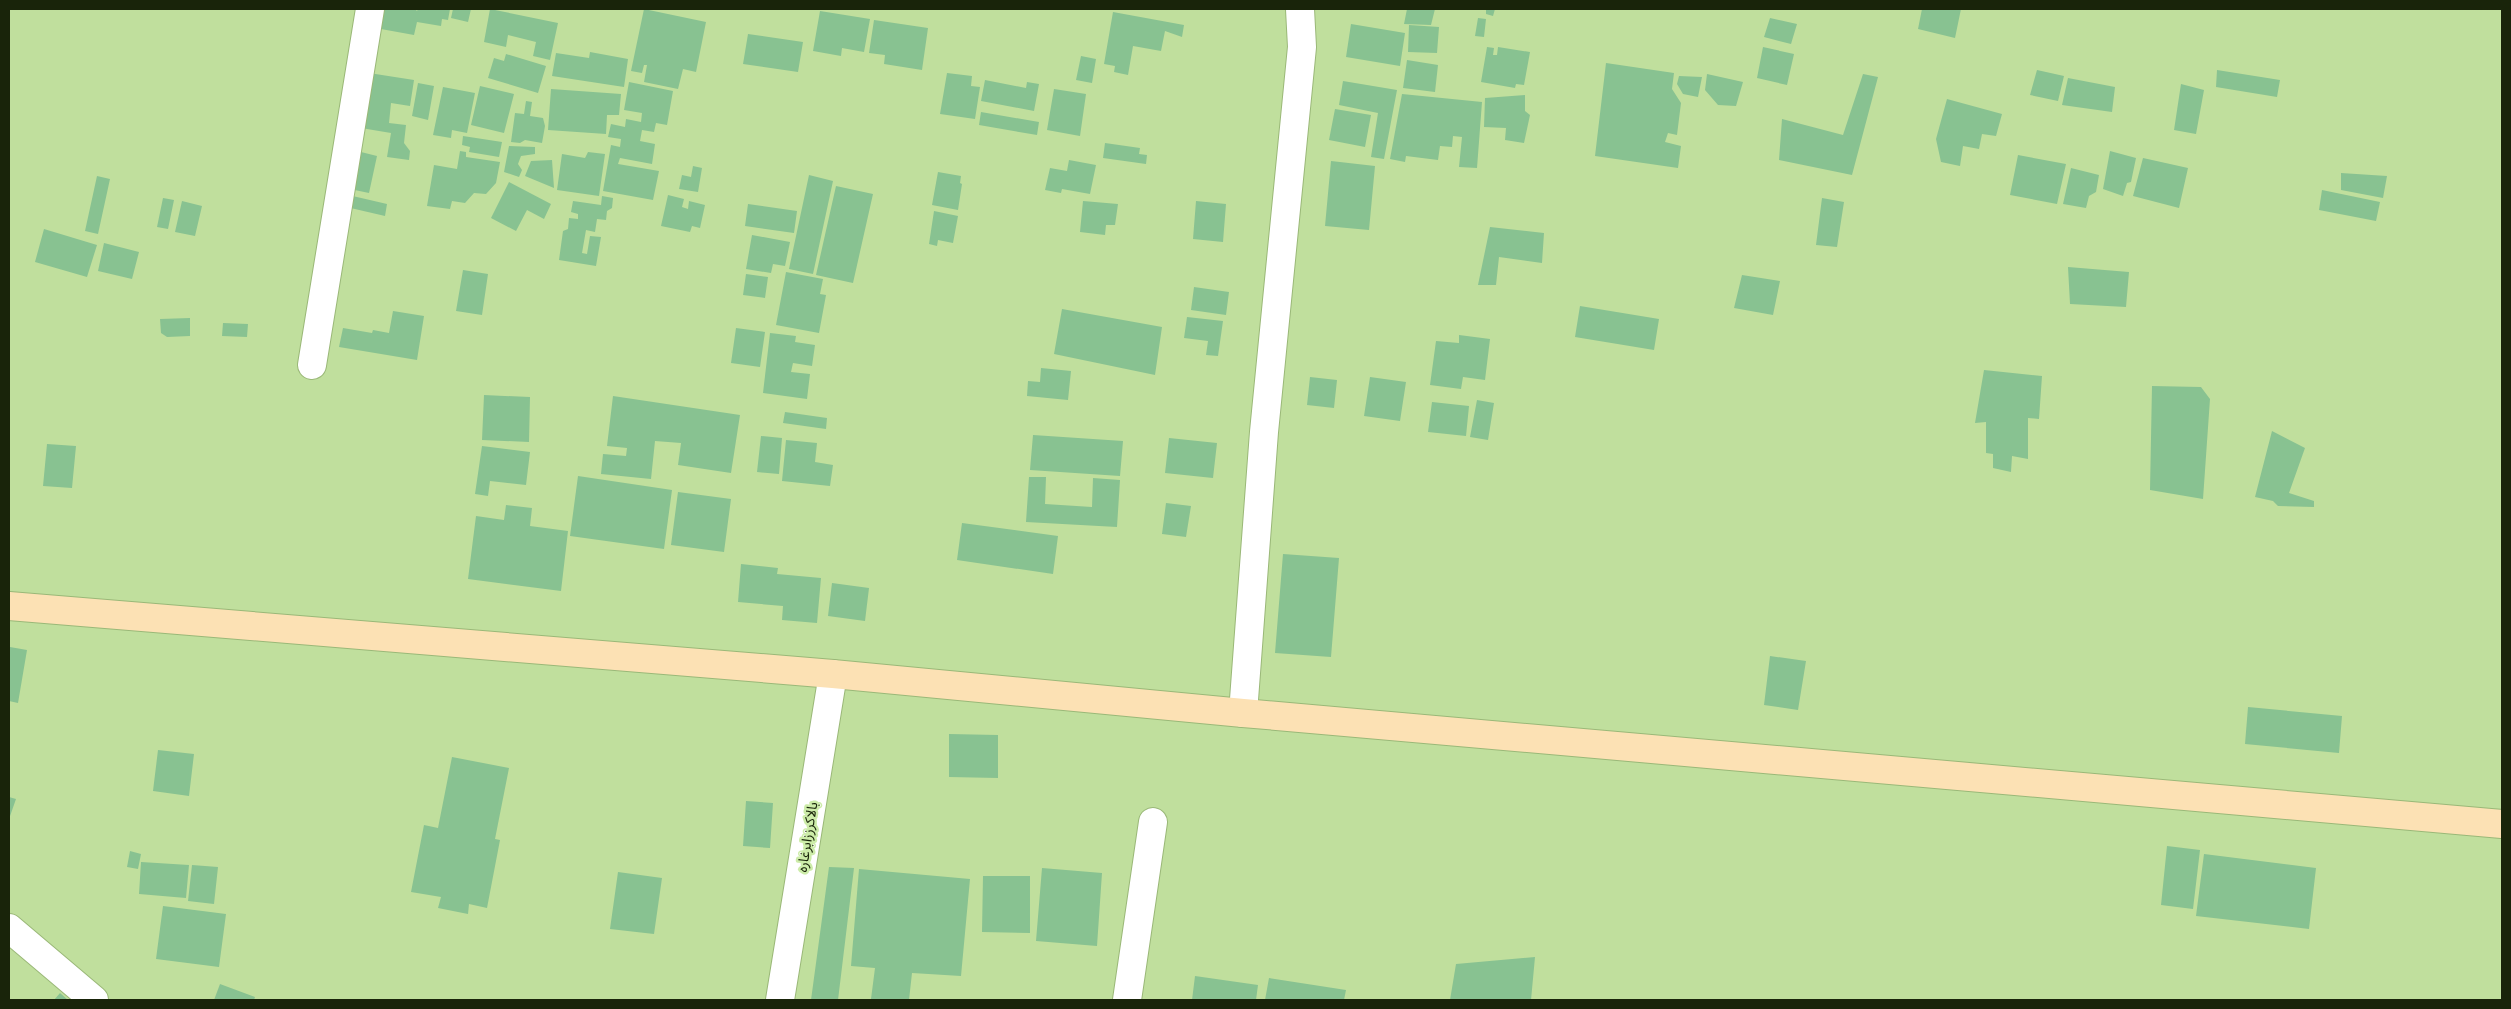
<svg xmlns="http://www.w3.org/2000/svg" width="2511" height="1009" font-family="Jost,'Noto Sans Arabic',sans-serif">
<style>
.building{fill:#88c291}
.lines{fill:none;stroke-linecap:round;stroke-linejoin:round}
.minor-casing{stroke:#9ab878;stroke-width:30}
.tertiary-casing{stroke:#9ab878;stroke-width:30}
.secondary-casing{stroke:#9ab878;stroke-width:30}
.minor{stroke:#fff;stroke-width:28}
.tertiary{stroke:#fff;stroke-width:28}
.secondary{stroke:#fce1b4;stroke-width:28}
.labels{text-anchor:middle;dominant-baseline:central;stroke-width:5;stroke-linejoin:round;paint-order:stroke}
.street-label{font-size:14px;fill:#19240a;stroke:#cdeca9}
</style>
<rect width="100%" height="100%" fill="#c0df9d"/>
<path class="building" d="M 373,9 L 415,9 L 417,11 L 418,9 L 450,9 L 448,20 L 442,19 L 441,26 L 417,22 L 414,35 L 370,27 Z
M 453,9 L 471,9 L 468,22 L 451,18 Z
M 490,9 L 558,23 L 550,60 L 533,56 L 536,42 L 508,35 L 506,47 L 484,42 Z
M 644,9 L 706,22 L 696,72 L 683,69 L 678,89 L 644,82 L 647,65 L 644,65 L 642,73 L 631,71 Z
M 1407,9 L 1435,9 L 1431,25 L 1404,24 Z
M 1486,9 L 1495,9 L 1493,16 L 1486,14 Z
M 1922,9 L 1961,9 L 1955,38 L 1918,29 Z
M 820,11 L 870,19 L 864,52 L 842,48 L 841,56 L 813,51 Z
M 1113,12 L 1184,25 L 1182,37 L 1165,31 L 1161,51 L 1133,46 L 1128,75 L 1114,72 L 1115,66 L 1104,64 Z
M 1478,18 L 1486,19 L 1484,37 L 1475,36 Z
M 1770,18 L 1797,24 L 1791,44 L 1764,37 Z
M 874,20 L 928,28 L 922,70 L 884,64 L 885,55 L 869,53 Z
M 1351,24 L 1405,33 L 1400,66 L 1346,57 Z
M 1409,25 L 1439,27 L 1437,53 L 1408,52 Z
M 748,34 L 803,42 L 798,72 L 743,64 Z
M 1487,47 L 1494,48 L 1493,55 L 1497,55 L 1498,47 L 1530,52 L 1524,85 L 1516,84 L 1515,88 L 1481,82 Z
M 1763,47 L 1794,54 L 1787,85 L 1757,78 Z
M 590,52 L 628,59 L 624,87 L 552,76 L 556,53 L 589,58 Z
M 506,54 L 546,66 L 538,93 L 488,78 L 494,58 L 504,61 Z
M 1081,56 L 1096,59 L 1092,83 L 1076,80 Z
M 1407,60 L 1438,65 L 1435,92 L 1403,88 Z
M 1606,63 L 1674,73 L 1672,89 L 1681,103 L 1677,135 L 1668,133 L 1665,142 L 1681,146 L 1678,168 L 1595,156 Z
M 2037,70 L 2064,76 L 2058,101 L 2030,95 Z
M 2217,70 L 2280,80 L 2277,97 L 2216,87 Z
M 369,73 L 414,80 L 410,106 L 391,103 L 389,123 L 406,125 L 404,143 L 410,151 L 409,160 L 387,157 L 391,133 L 361,128 Z
M 947,73 L 972,76 L 971,86 L 980,87 L 975,119 L 940,114 Z
M 1707,74 L 1743,82 L 1736,106 L 1718,105 L 1705,90 Z
M 1863,74 L 1878,77 L 1852,175 L 1779,160 L 1782,119 L 1843,135 Z
M 1679,76 L 1702,77 L 1698,97 L 1683,94 L 1677,84 Z
M 2068,78 L 2115,87 L 2112,112 L 2062,105 Z
M 985,80 L 1026,88 L 1027,82 L 1039,84 L 1034,111 L 981,101 Z
M 1343,81 L 1397,90 L 1384,159 L 1371,157 L 1378,113 L 1339,105 Z
M 629,82 L 673,91 L 667,125 L 656,123 L 654,132 L 642,130 L 640,141 L 655,144 L 652,164 L 620,158 L 618,164 L 659,171 L 653,200 L 603,191 L 611,145 L 620,147 L 621,139 L 608,137 L 611,124 L 625,127 L 626,119 L 641,122 L 642,113 L 624,110 Z
M 418,83 L 434,86 L 428,120 L 412,116 Z
M 2181,84 L 2204,90 L 2196,134 L 2174,130 Z
M 480,86 L 514,94 L 504,133 L 471,125 Z
M 443,87 L 475,93 L 467,133 L 452,130 L 451,138 L 433,135 Z
M 551,89 L 621,94 L 619,115 L 607,115 L 606,134 L 548,130 Z
M 1054,89 L 1086,94 L 1080,136 L 1047,130 Z
M 1402,94 L 1482,102 L 1477,168 L 1459,167 L 1462,137 L 1453,136 L 1452,147 L 1440,146 L 1438,160 L 1406,156 L 1405,162 L 1390,159 Z
M 1525,95 L 1525,111 L 1530,115 L 1524,143 L 1505,140 L 1506,128 L 1484,127 L 1485,98 Z
M 1947,99 L 2002,114 L 1996,136 L 1982,134 L 1979,149 L 1963,146 L 1960,166 L 1941,162 L 1936,139 Z
M 526,101 L 532,102 L 530,116 L 543,118 L 545,126 L 542,143 L 525,140 L 520,143 L 511,142 L 515,113 L 524,114 Z
M 1335,109 L 1371,115 L 1365,147 L 1329,140 Z
M 981,112 L 1039,122 L 1037,135 L 979,125 Z
M 463,136 L 502,142 L 499,157 L 469,152 L 470,147 L 462,145 Z
M 1105,143 L 1140,148 L 1139,154 L 1147,155 L 1146,164 L 1103,158 Z
M 509,146 L 535,147 L 535,154 L 521,156 L 518,164 L 522,170 L 519,177 L 504,172 Z
M 353,150 L 377,156 L 369,193 L 345,188 Z
M 460,151 L 466,152 L 466,157 L 500,162 L 496,183 L 486,194 L 474,193 L 465,203 L 452,201 L 450,209 L 427,206 L 434,165 L 457,169 Z
M 2110,151 L 2136,158 L 2131,182 L 2127,183 L 2123,196 L 2103,189 Z
M 588,152 L 605,154 L 599,196 L 557,190 L 562,154 L 585,158 Z
M 2018,155 L 2066,164 L 2057,204 L 2010,195 Z
M 2143,158 L 2188,168 L 2179,208 L 2133,196 Z
M 552,160 L 554,188 L 525,176 L 531,161 Z
M 1069,160 L 1096,165 L 1090,194 L 1062,189 L 1061,193 L 1045,190 L 1050,168 L 1067,171 Z
M 1331,161 L 1375,166 L 1369,230 L 1325,226 Z
M 693,166 L 702,168 L 698,192 L 679,189 L 682,175 L 691,177 Z
M 2071,168 L 2099,175 L 2096,192 L 2089,196 L 2086,208 L 2063,204 Z
M 938,172 L 961,176 L 960,183 L 962,184 L 958,210 L 932,205 Z
M 2341,173 L 2387,176 L 2383,198 L 2341,190 Z
M 809,175 L 833,181 L 813,274 L 789,269 Z
M 97,176 L 110,179 L 98,234 L 85,231 Z
M 509,182 L 551,204 L 544,219 L 527,210 L 516,231 L 491,218 Z
M 836,186 L 873,194 L 853,283 L 816,275 Z
M 2322,190 L 2380,202 L 2376,221 L 2319,210 Z
M 344,194 L 387,204 L 385,216 L 342,206 Z
M 668,195 L 684,199 L 682,207 L 688,209 L 689,201 L 705,205 L 700,228 L 692,226 L 690,232 L 661,226 Z
M 602,196 L 613,198 L 612,208 L 607,211 L 606,220 L 597,219 L 595,232 L 586,230 L 582,253 L 587,254 L 590,236 L 601,237 L 596,266 L 559,260 L 563,231 L 568,229 L 569,218 L 578,219 L 578,214 L 571,212 L 573,201 L 601,205 Z
M 163,198 L 174,200 L 168,229 L 157,227 Z
M 1822,198 L 1844,202 L 1837,247 L 1816,245 Z
M 182,201 L 202,206 L 195,236 L 175,232 Z
M 1083,201 L 1118,204 L 1115,225 L 1106,225 L 1105,235 L 1080,232 Z
M 1196,201 L 1226,204 L 1223,242 L 1193,239 Z
M 748,204 L 797,211 L 794,233 L 745,226 Z
M 934,211 L 958,216 L 953,243 L 938,240 L 937,246 L 929,244 Z
M 1490,227 L 1544,233 L 1542,263 L 1499,257 L 1496,285 L 1478,285 Z
M 44,229 L 97,245 L 87,277 L 35,262 Z
M 752,235 L 790,242 L 785,266 L 773,264 L 771,273 L 746,269 Z
M 104,243 L 139,252 L 132,279 L 98,271 Z
M 2068,267 L 2129,272 L 2126,307 L 2070,304 Z
M 463,270 L 488,274 L 482,315 L 456,311 Z
M 786,272 L 823,279 L 820,294 L 826,295 L 819,333 L 776,325 Z
M 746,274 L 768,277 L 765,298 L 743,295 Z
M 1742,275 L 1780,281 L 1773,315 L 1734,308 Z
M 1194,287 L 1229,292 L 1226,315 L 1191,310 Z
M 1580,306 L 1659,319 L 1654,350 L 1575,337 Z
M 1062,309 L 1162,327 L 1155,375 L 1054,354 Z
M 393,311 L 424,316 L 417,360 L 339,347 L 343,328 L 372,333 L 373,330 L 389,333 Z
M 1187,317 L 1223,321 L 1218,356 L 1206,355 L 1208,341 L 1184,338 Z
M 190,318 L 190,336 L 167,337 L 161,333 L 160,319 Z
M 223,323 L 248,324 L 247,337 L 222,336 Z
M 736,328 L 765,332 L 760,367 L 731,363 Z
M 770,333 L 796,336 L 795,342 L 815,345 L 812,366 L 793,363 L 791,372 L 810,374 L 807,399 L 763,393 Z
M 1459,335 L 1490,339 L 1485,380 L 1463,377 L 1461,389 L 1430,385 L 1436,341 L 1459,343 Z
M 1041,368 L 1071,371 L 1068,400 L 1027,396 L 1028,381 L 1040,382 Z
M 1984,370 L 2042,376 L 2039,419 L 2028,418 L 2028,459 L 2012,456 L 2011,472 L 1993,468 L 1993,454 L 1986,453 L 1986,422 L 1975,423 Z
M 1310,377 L 1337,380 L 1334,408 L 1307,405 Z
M 1370,377 L 1406,382 L 1400,421 L 1364,416 Z
M 2152,386 L 2201,387 L 2210,399 L 2203,499 L 2150,490 Z
M 484,395 L 530,397 L 529,442 L 482,440 Z
M 613,396 L 740,415 L 731,473 L 678,465 L 682,436 L 681,443 L 655,441 L 651,479 L 601,474 L 603,454 L 626,456 L 627,448 L 607,446 Z
M 1477,400 L 1494,403 L 1488,440 L 1470,437 Z
M 1432,402 L 1469,406 L 1466,436 L 1428,432 Z
M 785,412 L 827,418 L 826,429 L 783,423 Z
M 2272,431 L 2305,448 L 2289,493 L 2314,501 L 2314,507 L 2278,506 L 2273,501 L 2255,497 Z
M 1033,435 L 1123,441 L 1120,476 L 1030,470 Z
M 761,436 L 782,438 L 779,474 L 757,472 Z
M 1169,438 L 1217,443 L 1213,478 L 1165,473 Z
M 786,440 L 817,443 L 815,462 L 833,465 L 830,486 L 782,481 Z
M 47,444 L 76,446 L 72,488 L 43,486 Z
M 482,446 L 530,452 L 526,485 L 490,481 L 488,496 L 475,494 Z
M 578,476 L 672,490 L 664,549 L 570,536 Z
M 1029,477 L 1046,477 L 1045,504 L 1092,507 L 1093,478 L 1120,480 L 1117,527 L 1026,522 Z
M 678,492 L 731,499 L 724,552 L 671,545 Z
M 1166,503 L 1191,506 L 1186,537 L 1162,534 Z
M 506,505 L 532,508 L 530,526 L 568,531 L 561,591 L 468,579 L 476,516 L 504,520 Z
M 962,523 L 1058,536 L 1053,574 L 957,560 Z
M 1283,554 L 1339,558 L 1331,657 L 1275,653 Z
M 741,564 L 778,568 L 777,574 L 821,578 L 817,623 L 782,620 L 783,606 L 738,602 Z
M 832,583 L 869,588 L 865,621 L 828,616 Z
M 10,647 L 27,650 L 18,703 L 9,701 Z
M 1770,656 L 1806,661 L 1798,710 L 1764,705 Z
M 2248,707 L 2342,716 L 2339,753 L 2245,744 Z
M 949,734 L 998,735 L 998,778 L 949,777 Z
M 158,750 L 194,754 L 189,796 L 153,791 Z
M 452,757 L 509,768 L 495,839 L 500,840 L 487,908 L 469,904 L 468,914 L 438,908 L 441,897 L 411,892 L 424,825 L 438,828 Z
M 9,797 L 16,799 L 9,819 Z
M 746,801 L 773,803 L 770,848 L 743,846 Z
M 2167,846 L 2200,850 L 2193,909 L 2161,905 Z
M 130,851 L 141,854 L 138,869 L 127,867 Z
M 2204,854 L 2316,868 L 2309,929 L 2196,916 Z
M 141,862 L 189,865 L 186,898 L 139,894 Z
M 192,865 L 218,867 L 214,904 L 188,901 Z
M 829,867 L 854,868 L 838,1000 L 811,1000 Z
M 1042,868 L 1102,873 L 1097,946 L 1036,941 Z
M 859,869 L 970,879 L 961,976 L 912,973 L 909,1000 L 871,999 L 875,968 L 851,966 Z
M 618,872 L 662,878 L 654,934 L 610,929 Z
M 983,876 L 1030,876 L 1030,933 L 982,932 Z
M 163,906 L 226,914 L 219,967 L 156,959 Z
M 1535,957 L 1531,1000 L 1450,1000 L 1456,964 Z
M 1195,976 L 1258,985 L 1256,1000 L 1192,1000 Z
M 1269,978 L 1346,990 L 1344,1000 L 1265,1000 Z
M 220,984 L 255,997 L 254,1000 L 214,1000 Z
M 60,993 L 68,1000 L 54,1000 Z"/>
<g class="lines">
<g class="minor-casing">
<path id="minor" d="M 312,365 L 370,9
M 1243,713 L 1264,432 L 1302,47 L 1300,9
M 9,928 L 94,1000
M 1127,1000 L 1153,822"/>
</g>
<g class="tertiary-casing">
<path id="tertiary" d="M 780,1000 L 833,674"/>
</g>
<g class="secondary-casing">
<path id="secondary" d="M 9,606 L 833,674 L 1243,713 L 2502,824"/>
</g>
<use href="#minor" class="minor"/>
<use href="#tertiary" class="tertiary"/>
<use href="#secondary" class="secondary"/>
</g>
<g class="labels">
<g class="street-label">
<text transform="translate(807 837) rotate(-81)">بالاکرززابرغاره</text>
</g>
</g>
<rect width="2511" height="1009" fill="none" stroke="#19240a" stroke-width="20"/>
</svg>
